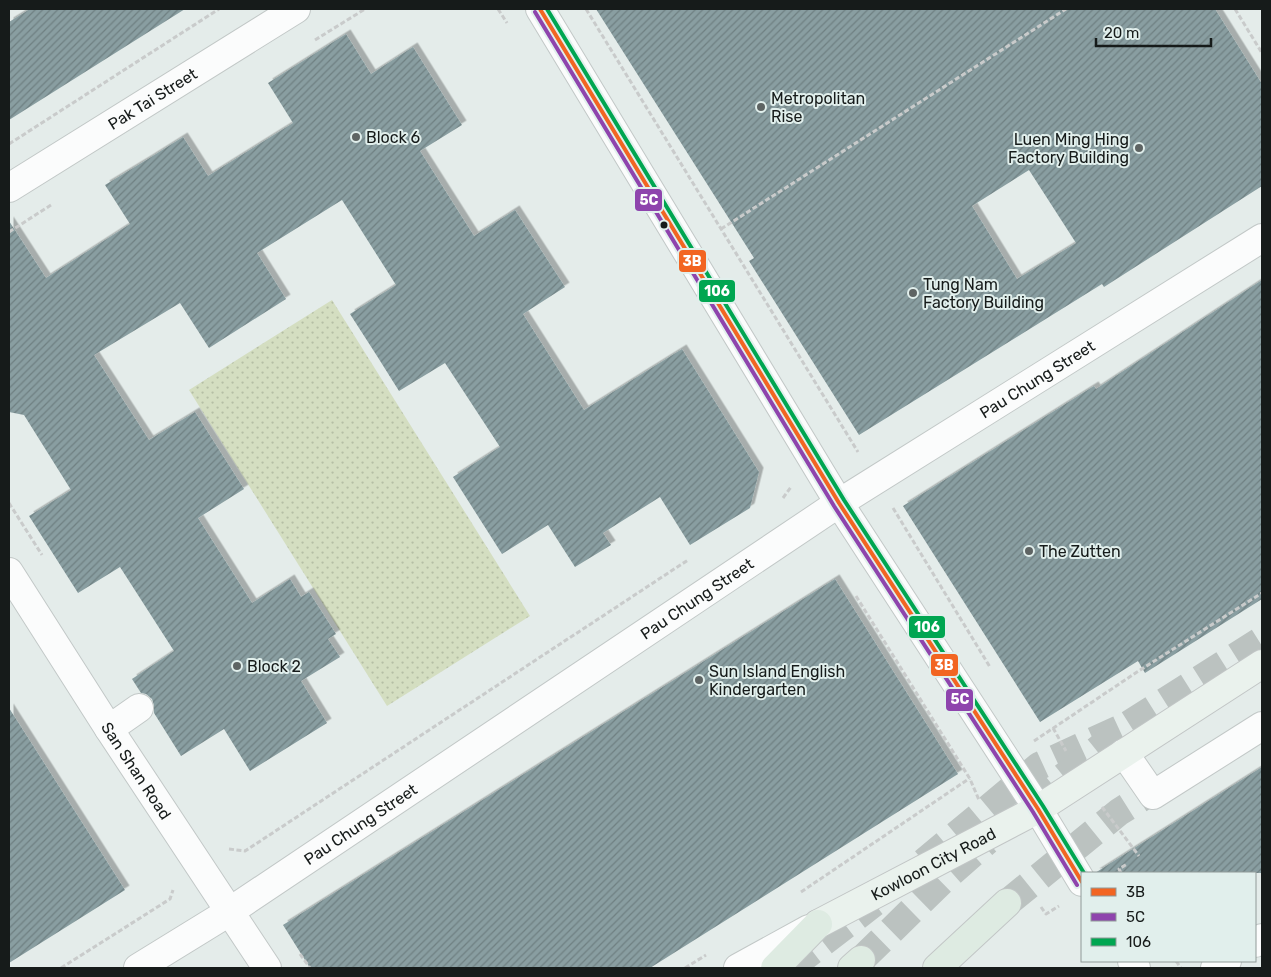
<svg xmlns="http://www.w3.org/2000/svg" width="1271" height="977" font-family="Rubik,sans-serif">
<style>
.park{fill:url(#park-dots)}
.building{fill:url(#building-hatch);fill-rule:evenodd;filter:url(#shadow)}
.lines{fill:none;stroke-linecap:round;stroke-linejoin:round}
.minor-tunnel{stroke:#bbc2c0;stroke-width:28;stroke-dasharray:28 14;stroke-linecap:butt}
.highway-tunnel{stroke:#bbc2c0;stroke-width:28;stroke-dasharray:28 14;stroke-linecap:butt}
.minor-casing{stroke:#c2c8c7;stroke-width:30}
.major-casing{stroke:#c2c6c6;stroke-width:30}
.highway-casing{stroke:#c2c6c6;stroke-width:30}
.path{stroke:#c9cbcb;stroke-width:3;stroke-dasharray:5 2.5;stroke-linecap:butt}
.minor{stroke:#fbfcfc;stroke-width:28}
.major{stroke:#eaf2ed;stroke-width:28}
.highway{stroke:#deebe2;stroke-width:28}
.bus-1-casing{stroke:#e1efec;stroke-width:8}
.bus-2-casing{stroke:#e1efec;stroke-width:8}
.bus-3-casing{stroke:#e1efec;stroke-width:8}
.bus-1{stroke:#f26522;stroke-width:4}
.bus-2{stroke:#8e44ad;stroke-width:4}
.bus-3{stroke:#00a651;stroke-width:4}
.poi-dot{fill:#5e6463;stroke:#e1efec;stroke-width:2}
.bus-dot{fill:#161b1a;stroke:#e1efec;stroke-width:2}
.labels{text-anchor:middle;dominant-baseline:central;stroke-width:4;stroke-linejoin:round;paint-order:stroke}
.street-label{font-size:16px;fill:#161b1a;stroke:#e1efec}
.poi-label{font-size:16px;fill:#161b1a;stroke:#e1efec;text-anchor:start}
.line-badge{stroke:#e1efec;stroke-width:2}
.badge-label{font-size:14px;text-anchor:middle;font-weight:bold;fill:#fff}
</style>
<defs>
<pattern id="park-dots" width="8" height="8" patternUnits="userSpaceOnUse" patternTransform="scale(1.25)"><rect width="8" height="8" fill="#d4dec1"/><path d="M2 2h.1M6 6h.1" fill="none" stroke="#b5bea5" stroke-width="1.8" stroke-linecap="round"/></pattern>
<pattern id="building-hatch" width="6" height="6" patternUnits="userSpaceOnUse" patternTransform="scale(1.25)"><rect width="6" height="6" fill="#899ea1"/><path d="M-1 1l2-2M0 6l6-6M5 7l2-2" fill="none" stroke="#6f8082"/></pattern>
<filter id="shadow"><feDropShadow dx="4.5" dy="-4.5" stdDeviation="0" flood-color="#0004"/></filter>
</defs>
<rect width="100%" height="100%" fill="#e4ecea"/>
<path class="park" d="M 332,300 L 530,616 L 387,706 L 189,390 Z"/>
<path class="building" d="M 30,9 L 185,9 L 9,120 L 9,22 Z
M 596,9 L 1215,9 L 1262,84 L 1262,186 L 1104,287 L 1102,284 L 859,435 L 749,261 L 754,258 ZM 1029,170 L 1076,243 L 1017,279 L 972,206 Z
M 346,34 L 371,74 L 413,47 L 462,125 L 420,151 L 474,236 L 515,210 L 565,287 L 523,314 L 584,410 L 682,349 L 759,472 L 750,508 L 690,545 L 660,497 L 603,533 L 611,545 L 575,567 L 548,525 L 502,554 L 453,477 L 500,447 L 445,363 L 399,391 L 377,356 L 350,314 L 396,285 L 342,200 L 257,253 L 286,299 L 209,348 L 180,303 L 94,355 L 149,440 L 195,412 L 244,489 L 198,518 L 252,603 L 290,579 L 301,597 L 309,592 L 336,634 L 328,639 L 340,657 L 301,681 L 327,723 L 250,771 L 224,729 L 181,756 L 154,713 L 154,706 L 152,699 L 146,694 L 141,693 L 132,679 L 174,651 L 120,567 L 78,593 L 29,516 L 71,490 L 24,415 L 9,412 L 9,221 L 46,278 L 130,224 L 105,185 L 148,159 L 183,137 L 208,176 L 293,123 L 268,83 Z
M 1262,280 L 1262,599 L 1145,673 L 1138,661 L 1040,722 L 903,506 L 1094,386 L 1096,389 Z
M 835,579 L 958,774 L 650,968 L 310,968 L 283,925 Z
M 9,708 L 125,890 L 9,963 Z
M 1262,767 L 1262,873 L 1095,873 Z"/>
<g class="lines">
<path class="minor-tunnel" d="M 924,862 L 1039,766 L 1128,725
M 790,968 L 874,903"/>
<path class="highway-tunnel" d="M 1031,803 L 1128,725 L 1262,640
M 1007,903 L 1119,812 L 1171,779
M 861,960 L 945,878 L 987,841"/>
<g class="minor-casing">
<g id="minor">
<path d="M 540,9 L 839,503 L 1038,809 L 1082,882"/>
<path id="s1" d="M 9,188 L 296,9"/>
<path id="s2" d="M 9,572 L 109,729 L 267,968"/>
<path d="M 109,729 L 139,708"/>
<path d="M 1124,753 L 1153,795 L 1262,726"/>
<path d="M 1255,943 L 1262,938"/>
<path d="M 1132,961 L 1136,968"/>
<path id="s3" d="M 138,968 L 229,912 L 839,503 L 1262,238"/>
<path d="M 738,968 L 809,929"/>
<path d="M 1215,968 L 1227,961"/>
</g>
</g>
<g class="major-casing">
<g id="major">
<path id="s4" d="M 818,924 L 1038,809 L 1262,664"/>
</g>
</g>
<g class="highway-casing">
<path id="highway" d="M 775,968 L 818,924
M 852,968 L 861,960
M 937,968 L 1007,903"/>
</g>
<path class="path" d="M 498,9 L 507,23
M 586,9 L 858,452
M 1235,9 L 1262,53
M 315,40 L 365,9
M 9,144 L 219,9
M 721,229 L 1066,9
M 9,232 L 51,205
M 783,498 L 791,487
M 9,503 L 42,555
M 893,508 L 990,667
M 856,596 L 970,779 L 979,800
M 1053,728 L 1066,751
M 1034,741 L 1137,672 L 1262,593
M 1102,807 L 1139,856
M 229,849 L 245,851 L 688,560
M 1121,873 L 1119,869 L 1127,864
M 801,892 L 970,778
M 1041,907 L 1046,914 L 1059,906
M 300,954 L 310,968
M 1176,961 L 1181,968
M 61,968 L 170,899 L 173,890
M 685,968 L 706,955"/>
<use href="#minor" class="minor"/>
<use href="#major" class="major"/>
<use href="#highway" class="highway"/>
<g class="bus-1-casing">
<path id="bus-1" d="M 540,9 L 839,503 L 1038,809 L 1082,882"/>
</g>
<g class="bus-2-casing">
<path id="bus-2" d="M 535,12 L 834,506 L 1033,812 L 1077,885"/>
</g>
<g class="bus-3-casing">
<path id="bus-3" d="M 547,9 L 844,500 L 1043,806 L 1084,873"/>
</g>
<use href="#bus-1" class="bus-1"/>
<use href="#bus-2" class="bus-2"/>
<use href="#bus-3" class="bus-3"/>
</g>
<g class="poi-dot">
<circle cx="761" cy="107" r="5"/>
<circle cx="356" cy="137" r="5"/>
<circle cx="1139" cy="148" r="5"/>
<circle cx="913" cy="293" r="5"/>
<circle cx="1029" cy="551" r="5"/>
<circle cx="237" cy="666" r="5"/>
<circle cx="699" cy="680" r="5"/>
</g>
<circle class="bus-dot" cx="664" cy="225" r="4.5"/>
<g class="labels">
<g class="street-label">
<text stroke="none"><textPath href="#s1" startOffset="169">Pak Tai Street</textPath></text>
<text stroke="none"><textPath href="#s3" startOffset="1075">Pau Chung Street</textPath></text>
<text stroke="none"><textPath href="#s3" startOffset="670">Pau Chung Street</textPath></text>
<text stroke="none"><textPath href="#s2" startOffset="236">San Shan Road</textPath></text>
<text stroke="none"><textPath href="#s3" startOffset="265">Pau Chung Street</textPath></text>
<text stroke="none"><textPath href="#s4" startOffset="130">Kowloon City Road</textPath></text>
</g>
<g class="poi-label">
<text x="771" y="98">Metropolitan<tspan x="771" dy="18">Rise</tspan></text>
<text x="366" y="137">Block 6</text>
<text x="1129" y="139" text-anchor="end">Luen Ming Hing<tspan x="1129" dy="18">Factory Building</tspan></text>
<text x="923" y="284">Tung Nam<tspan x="923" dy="18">Factory Building</tspan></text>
<text x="1039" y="551">The Zutten</text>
<text x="247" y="666">Block 2</text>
<text x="709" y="671">Sun Island English<tspan x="709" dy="18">Kindergarten</tspan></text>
</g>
</g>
<g class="line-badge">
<rect x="634" y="188" width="29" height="24" rx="5" fill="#8e44ad"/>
<rect x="678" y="249" width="29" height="24" rx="5" fill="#f26522"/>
<rect x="698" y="279" width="38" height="24" rx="5" fill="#00a651"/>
<rect x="908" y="615" width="38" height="24" rx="5" fill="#00a651"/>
<rect x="930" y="653" width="29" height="24" rx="5" fill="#f26522"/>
<rect x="945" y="688" width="29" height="24" rx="5" fill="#8e44ad"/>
</g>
<g class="badge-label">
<text x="649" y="205">5C</text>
<text x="692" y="266">3B</text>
<text x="717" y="296">106</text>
<text x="927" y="632">106</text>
<text x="944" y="670">3B</text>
<text x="960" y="704">5C</text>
</g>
<rect width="1271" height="977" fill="none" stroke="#161b1a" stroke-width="20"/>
<rect x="1081" y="872" width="175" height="90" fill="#e1efec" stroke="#909a98"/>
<rect x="1091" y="888" width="25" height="8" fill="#f26522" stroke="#909a98"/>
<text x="1126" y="897" font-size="15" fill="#161b1a">3B</text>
<rect x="1091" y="913" width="25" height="8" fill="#8e44ad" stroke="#909a98"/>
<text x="1126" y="922" font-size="15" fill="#161b1a">5C</text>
<rect x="1091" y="938" width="25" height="8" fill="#00a651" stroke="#909a98"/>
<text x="1126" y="947" font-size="15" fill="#161b1a">106</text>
<path d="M1096 38v8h115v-8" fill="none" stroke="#161b1a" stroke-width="2.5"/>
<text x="1104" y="38" font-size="15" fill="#161b1a" stroke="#e1efec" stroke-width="4" paint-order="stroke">20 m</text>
</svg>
